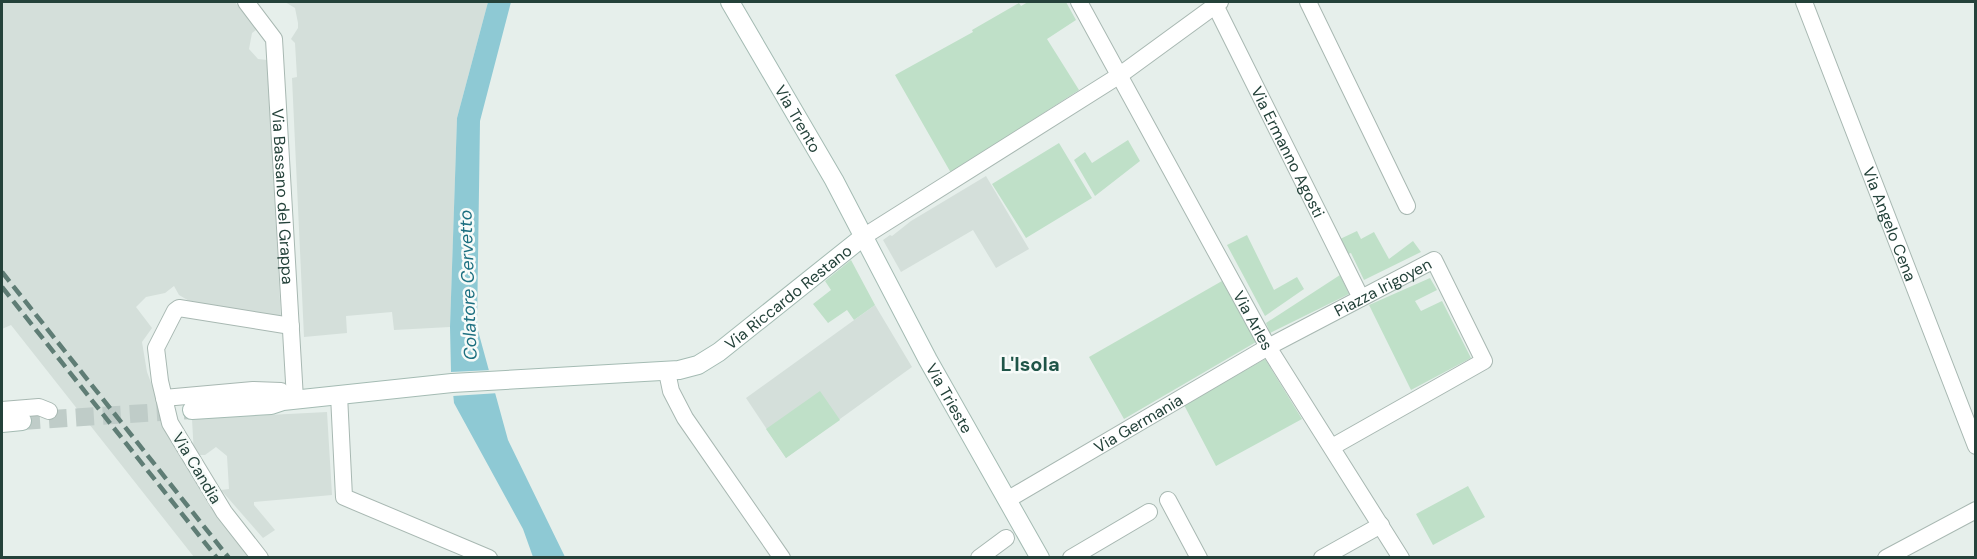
<svg xmlns="http://www.w3.org/2000/svg" width="1977" height="559" font-family="'DM Sans',sans-serif">
<style>
.built{fill:#d4dfda}
.green{fill:#bfe0c8}
.water{fill:#8ec9d4}
.pier{fill:#e6efeb}
.lines{fill:none;stroke-linecap:round;stroke-linejoin:round}
.secondary-tunnel{stroke:#bfccc8;stroke-width:18;stroke-dasharray:18 9;stroke-linecap:butt}
.street-casing{stroke:#a8b8b2;stroke-width:18}
.secondary-casing{stroke:#a4bbb3;stroke-width:20}
.street{stroke:#fff;stroke-width:16}
.secondary{stroke:#fff;stroke-width:18}
.rail{stroke:#5f7d75;stroke-width:4.5;stroke-dasharray:12 6;stroke-linecap:butt}
.labels{text-anchor:middle;dominant-baseline:central;stroke-width:5;stroke-linejoin:round;paint-order:stroke}
.street-label{font-size:16px;fill:#24423a;stroke:#f7fbf9}
.water-label{font-size:18px;font-style:italic;fill:#1c6f80;stroke:#f7fbf9}
.quarter-label{font-size:20px;font-weight:bold;fill:#1f5548;stroke:#f7fbf9}
</style>
<rect width="100%" height="100%" fill="#e6efeb"/>
<path class="built" d="M 2,2 L 235,2 L 256,30 L 252,33 L 249,49 L 258,59 L 267,60 L 281,319 L 196,305 L 179,295 L 174,286 L 165,293 L 146,297 L 136,307 L 152,328 L 142,342 L 147,372 L 168,428 L 217,514 L 248,557 L 194,557 L 11,325 L 2,329 Z
M 285,2 L 488,2 L 457,118 L 450,327 L 394,330 L 392,312 L 346,316 L 347,333 L 304,337 L 292,78 L 297,77 L 295,43 L 291,39 L 298,28 L 298,23 L 295,8 Z
M 986,176 L 1029,249 L 996,268 L 973,230 L 901,272 L 883,240 L 890,235 L 892,236 L 911,221 Z
M 875,305 L 912,367 L 786,458 L 746,398 Z
M 327,412 L 332,495 L 254,502 L 254,505 L 275,530 L 263,538 L 221,490 L 229,489 L 227,456 L 216,447 L 205,455 L 194,455 L 192,419 Z"/>
<path class="green" d="M 1028,2 L 1066,2 L 1076,20 L 1047,39 L 1079,90 L 951,173 L 895,75 L 973,32 L 972,30 L 1019,3 L 1021,6 Z
M 1128,140 L 1140,161 L 1095,196 L 1074,160 L 1085,152 L 1092,163 Z
M 1059,143 L 1092,198 L 1026,238 L 992,184 Z
M 1357,231 L 1361,239 L 1374,232 L 1389,259 L 1413,241 L 1421,252 L 1364,280 L 1351,253 L 1345,255 L 1338,240 Z
M 1247,235 L 1274,290 L 1297,277 L 1304,289 L 1265,316 L 1227,245 Z
M 851,260 L 875,305 L 854,320 L 847,310 L 828,323 L 813,304 L 831,290 L 825,281 Z
M 1340,275 L 1349,294 L 1270,333 L 1266,323 Z
M 1430,278 L 1437,290 L 1415,301 L 1421,311 L 1442,301 L 1471,358 L 1411,390 L 1369,305 Z
M 1222,281 L 1256,342 L 1124,419 L 1089,357 Z
M 1265,359 L 1302,419 L 1216,466 L 1184,405 Z
M 820,391 L 840,420 L 786,458 L 766,429 Z
M 1468,486 L 1485,517 L 1433,545 L 1416,514 Z"/>
<path class="water" d="M 488,2 L 511,2 L 480,121 L 477,327 L 508,440 L 565,557 L 533,557 L 523,529 L 454,403 L 451,372 L 450,327 L 457,118 Z"/>
<path class="pier" d="M 492,370 L 499,393 L 453,396 L 451,372 Z"/>
<g class="lines">
<path class="secondary-tunnel" d="M 22,421 L 192,410"/>
<g class="street-casing">
<g id="street">
<path id="s1" d="M 246,2 L 274,39 L 295,399"/>
<path id="s2" d="M 1079,2 L 1268,347 L 1401,558"/>
<path d="M 1308,2 L 1407,206"/>
<path id="s3" d="M 1804,2 L 1976,446"/>
<path id="s4" d="M 1215,5 L 1361,298"/>
<path d="M 863,237 L 1120,75 L 1220,2"/>
<path d="M 667,372 L 671,391 L 685,418 L 782,558"/>
<path d="M 339,395 L 344,497 L 489,558"/>
<path d="M 164,398 L 253,390 L 281,391 L 289,400"/>
<path d="M 2,410 L 39,407 L 49,411"/>
<path id="s5" d="M 1007,500 L 1268,347 L 1434,260 L 1484,361 L 1332,447"/>
<path d="M 1168,500 L 1199,558"/>
<path d="M 260,558 L 224,512 L 170,423 L 160,381 L 156,348 L 175,311 L 179,308 L 291,326"/>
<path d="M 979,558 L 1006,538"/>
<path d="M 1071,558 L 1149,512"/>
<path d="M 1322,558 L 1381,525"/>
<path d="M 1886,558 L 1976,510"/>
</g>
</g>
<g class="secondary-casing">
<g id="secondary">
<path id="s6" d="M 730,2 L 834,180 L 928,360 L 1040,558"/>
<path id="s7" d="M 192,410 L 271,405 L 283,401 L 452,383 L 679,370 L 698,365 L 719,352 L 863,237"/>
<path d="M 2,423 L 22,421"/>
</g>
</g>
<use href="#street" class="street"/>
<use href="#secondary" class="secondary"/>
<path class="rail" d="M 2,272 L 229,558
M 2,287 L 217,558"/>
</g>
<g class="labels">
<g class="street-label">
<text stroke="none"><textPath href="#s6" startOffset="135">Via Trento</textPath></text>
<text stroke="none"><textPath href="#s4" startOffset="164">Via Ermanno Agosti</textPath></text>
<text stroke="none"><textPath href="#s1" startOffset="204">Via Bassano del Grappa</textPath></text>
<text stroke="none"><textPath href="#s3" startOffset="238">Via Angelo Cena</textPath></text>
<text stroke="none"><textPath href="#s5" startOffset="432">Piazza Irigoyen</textPath></text>
<text stroke="none"><textPath href="#s7" startOffset="622">Via Riccardo Restano</textPath></text>
<text stroke="none"><textPath href="#s2" startOffset="363">Via Arles</textPath></text>
<text stroke="none"><textPath href="#s6" startOffset="453">Via Trieste</textPath></text>
<text stroke="none"><textPath href="#s5" startOffset="152">Via Germania</textPath></text>
<text transform="translate(197 468) rotate(59)">Via Candia</text>
</g>
<g class="water-label">
<text transform="translate(468 285) rotate(-92)">Colatore Cervetto</text>
</g>
<g class="quarter-label">
<text x="1030" y="364">L'Isola</text>
</g>
</g>
<rect width="1977" height="559" fill="none" stroke="#24423a" stroke-width="6"/>
</svg>
